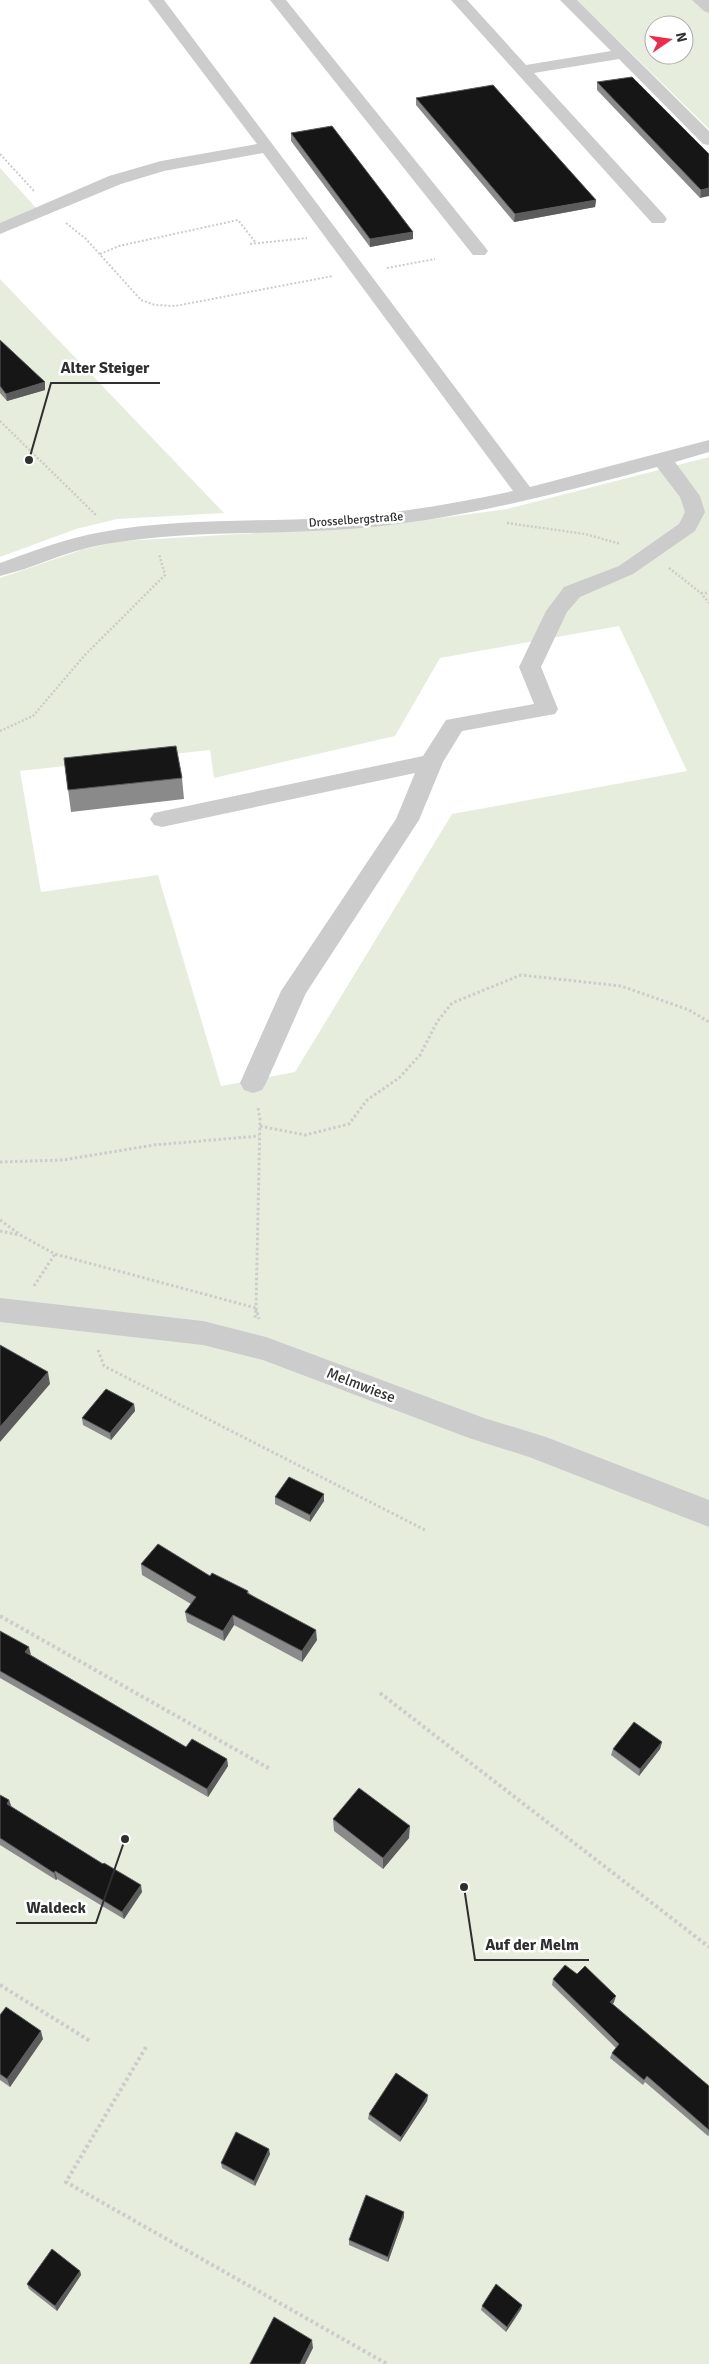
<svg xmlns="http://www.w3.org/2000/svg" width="709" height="2364" font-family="Signika,sans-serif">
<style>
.green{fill:#e7eddd;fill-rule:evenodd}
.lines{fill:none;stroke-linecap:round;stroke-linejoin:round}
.path-far3{stroke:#ccc;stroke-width:2;stroke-dasharray:2 2;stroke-linecap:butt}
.path-far2{stroke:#ccc;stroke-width:2.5;stroke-dasharray:2 2;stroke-linecap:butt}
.path-far1{stroke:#ccc;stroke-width:3;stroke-dasharray:2.5 2.5;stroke-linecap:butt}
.path{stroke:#ccc;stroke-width:4;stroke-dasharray:3 3;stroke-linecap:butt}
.minor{fill:#ccc;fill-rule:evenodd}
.wall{fill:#8a8a8a}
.shaded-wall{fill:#5c5c5c}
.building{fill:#161616;stroke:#5c5c5c}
.labels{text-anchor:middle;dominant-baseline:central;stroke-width:5;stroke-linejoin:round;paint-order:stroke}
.far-street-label{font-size:12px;fill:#2f2f2f;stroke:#fff}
.street-label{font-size:15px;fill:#2f2f2f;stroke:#fff}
.leader{fill:none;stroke:#2f2f2f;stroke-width:2}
.callout-dot{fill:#2f2f2f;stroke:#fff;stroke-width:2}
.callout-label{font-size:16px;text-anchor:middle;font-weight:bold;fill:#2f2f2f;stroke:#fff;stroke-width:5;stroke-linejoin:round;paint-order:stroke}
</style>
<rect width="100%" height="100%" fill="#fff"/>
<path class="green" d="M 577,0 L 709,0 L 709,129 ZM 654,25 L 684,25 L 684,55 L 654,55 Z
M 0,168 L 38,210 L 0,226 Z
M 0,279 L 224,513 L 117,519 L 76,529 L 0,557 Z
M 709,457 L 709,2364 L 0,2364 L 0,578 L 84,549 L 122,541 L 389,525 L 507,509 ZM 619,626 L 687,771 L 452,814 L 295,1072 L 221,1086 L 158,875 L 41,892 L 20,771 L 210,750 L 214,778 L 395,736 L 440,658 Z"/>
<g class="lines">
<path class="path-far3" d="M 0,154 L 34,191
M 66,223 L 86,239 L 141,300 L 155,305 L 175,306 L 333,276
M 250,244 L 307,238
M 100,254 L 119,246 L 238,220 L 256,243
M 387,268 L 435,259"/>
<path class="path-far2" d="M 0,421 L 96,515
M 507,523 L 585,534 L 621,544
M 669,568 L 701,593 L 709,603
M 701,593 L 709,593
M 0,731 L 33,716 L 84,656 L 165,575 L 159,554"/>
<path class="path-far1" d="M 258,1108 L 260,1119 L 256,1308 L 259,1319
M 260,1126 L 305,1135 L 349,1124 L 367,1100 L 399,1078 L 420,1055 L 437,1022 L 452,1003 L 521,975 L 621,986 L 689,1010 L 709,1022
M 0,1162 L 63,1160 L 154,1145 L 259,1136
M 0,1220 L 22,1236 L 55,1254 L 256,1308 L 255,1318
M 0,1231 L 19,1235
M 34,1286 L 55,1254
M 98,1350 L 104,1366 L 427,1531"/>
<path class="path" d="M 0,1616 L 270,1769
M 380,1693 L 709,1947
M 0,1985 L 90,2041
M 146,2047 L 66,2182 L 387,2364"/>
<path class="minor" d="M 148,0 L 164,0 L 530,487 L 709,440 L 709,452 L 675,462 L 700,496 L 705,512 L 695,531 L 633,574 L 580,597 L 567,612 L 541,667 L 558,709 L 555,714 L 462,731 L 443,762 L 419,820 L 306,993 L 266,1083 L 262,1090 L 253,1093 L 244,1090 L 240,1083 L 281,991 L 396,819 L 415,773 L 162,827 L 154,825 L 150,819 L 154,813 L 423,756 L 446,720 L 534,704 L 519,667 L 546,611 L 564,587 L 619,566 L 679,524 L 685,512 L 680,497 L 657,467 C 560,493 462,519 361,528 C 275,536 187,529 101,545 C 66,551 34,568 0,576 L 0,563 C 33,551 67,538 102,532 C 178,518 256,522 333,518 C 393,514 453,504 513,491 L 263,153 L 164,171 L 121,184 L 0,234 L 0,223 L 109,176 L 161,161 L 257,144 Z
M 270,0 L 286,0 L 485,247 L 488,251 L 485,255 L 473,255 Z
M 451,0 L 467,0 L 526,65 L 611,51 L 560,0 L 577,0 L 709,131 L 709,145 L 703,144 L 619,59 L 534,73 L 664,215 L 667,219 L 664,223 L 652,223 Z
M 692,0 L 709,0 L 709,13 L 704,11 Z
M 0,1298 L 203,1321 L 266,1337 L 484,1418 L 546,1437 L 709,1500 L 709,1527 L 529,1457 L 469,1438 L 263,1360 L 203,1345 L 0,1322 Z"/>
</g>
<path class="wall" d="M 597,82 L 709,154 L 700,198 L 597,90 Z
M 416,98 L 596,200 L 595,207 L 514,222 L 416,105 Z
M 291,133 L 413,232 L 413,239 L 370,247 L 291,141 Z
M 0,340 L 45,390 L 7,401 L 0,393 Z
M 64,758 L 182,778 L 184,799 L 71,812 Z
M 134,1404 L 135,1411 L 111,1440 L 83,1425 L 82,1418 Z
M 275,1497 L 324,1501 L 310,1522 L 275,1504 Z
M 141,1564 L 210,1576 L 248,1591 L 249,1593 L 317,1640 L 302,1662 L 234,1625 L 224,1641 L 187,1622 L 185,1612 L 191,1604 L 142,1575 Z
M 0,1631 L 31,1655 L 186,1747 L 227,1759 L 228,1766 L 208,1797 L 0,1678 Z
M 662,1742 L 660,1749 L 639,1776 L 611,1755 L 613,1749 Z
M 0,1795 L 9,1800 L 11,1807 L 142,1892 L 124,1919 L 57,1879 L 56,1880 L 0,1845 Z
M 333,1819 L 409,1838 L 383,1869 L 334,1831 Z
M 577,1974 L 614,2002 L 613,2004 L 709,2086 L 709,2135 L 708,2136 L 645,2082 L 643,2085 L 610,2058 L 612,2053 L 616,2048 L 552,1985 L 553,1979 Z
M 0,2015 L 43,2039 L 10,2087 L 0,2080 Z
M 428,2095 L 427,2101 L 400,2142 L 368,2119 L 369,2114 Z
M 270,2154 L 255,2186 L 222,2168 L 221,2163 Z
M 404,2212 L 404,2217 L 388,2262 L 349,2245 L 349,2240 Z
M 80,2271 L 81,2275 L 57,2311 L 29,2289 L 27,2284 Z
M 522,2305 L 521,2309 L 506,2332 L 481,2310 L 482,2306 Z"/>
<path class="shaded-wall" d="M 709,188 L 709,196 L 700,198 L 701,190 Z
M 596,200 L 595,207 L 514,222 L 515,214 Z
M 413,232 L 413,239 L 370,247 L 370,239 Z
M 45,382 L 45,390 L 7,401 L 6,394 Z
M 48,1372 L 50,1384 L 0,1442 L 0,1427 Z
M 134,1404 L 135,1411 L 111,1440 L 110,1433 Z
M 324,1494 L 324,1501 L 310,1522 L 310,1515 Z
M 233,1615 L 234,1625 L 224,1641 L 223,1631 Z
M 316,1630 L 317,1640 L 302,1662 L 302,1651 Z
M 29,1647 L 31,1655 L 25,1652 Z
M 662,1742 L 660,1749 L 639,1776 L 640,1769 Z
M 227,1759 L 228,1766 L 208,1797 L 207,1789 Z
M 9,1800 L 12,1808 L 7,1804 Z
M 410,1826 L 409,1838 L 383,1869 L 383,1858 Z
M 55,1871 L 57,1879 L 56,1880 L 54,1873 Z
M 141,1885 L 142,1892 L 124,1919 L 122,1912 Z
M 616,1996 L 614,2002 L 609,2008 L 610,2002 Z
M 41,2031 L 43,2039 L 10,2087 L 7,2079 Z
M 428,2095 L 427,2101 L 400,2142 L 401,2137 Z
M 269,2149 L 270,2154 L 255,2186 L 254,2181 Z
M 404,2212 L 404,2217 L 388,2262 L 388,2257 Z
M 80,2271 L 81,2275 L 57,2311 L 55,2306 Z
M 522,2305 L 521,2309 L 506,2332 L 507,2327 Z
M 312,2340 L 313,2348 L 305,2364 L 300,2364 Z"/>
<path class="building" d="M 632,77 L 709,154 L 709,188 L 701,190 L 597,82 Z
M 493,85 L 596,200 L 515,214 L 416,98 Z
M 332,126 L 413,232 L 370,239 L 291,133 Z
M 0,340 L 45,382 L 6,394 L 0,386 Z
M 176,746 L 182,778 L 68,790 L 64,758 Z
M 0,1345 L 48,1372 L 0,1427 Z
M 106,1389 L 134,1404 L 110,1433 L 82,1418 Z
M 289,1477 L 324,1494 L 310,1515 L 275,1497 Z
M 158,1544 L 210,1576 L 212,1573 L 248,1591 L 247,1593 L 316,1630 L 302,1651 L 233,1615 L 223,1631 L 185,1612 L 196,1597 L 141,1564 Z
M 0,1631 L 29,1647 L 25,1652 L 186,1747 L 192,1739 L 227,1759 L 207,1789 L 0,1671 Z
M 634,1722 L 662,1742 L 640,1769 L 613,1749 Z
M 359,1788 L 410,1826 L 383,1858 L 333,1819 Z
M 0,1795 L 9,1800 L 7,1804 L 103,1864 L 104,1863 L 141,1885 L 122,1912 L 55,1871 L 54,1873 L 0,1838 Z
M 565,1965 L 577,1974 L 585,1966 L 616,1996 L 610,2002 L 709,2086 L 709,2130 L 647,2076 L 644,2080 L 612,2053 L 619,2044 L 553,1979 Z
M 6,2007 L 41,2031 L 7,2079 L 0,2074 L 0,2015 Z
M 396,2073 L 428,2095 L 401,2137 L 369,2114 Z
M 236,2132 L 269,2149 L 254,2181 L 221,2163 Z
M 366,2195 L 404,2212 L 388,2257 L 349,2240 Z
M 52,2249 L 80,2271 L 55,2306 L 27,2284 Z
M 496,2284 L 522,2305 L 507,2327 L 482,2306 Z
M 274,2317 L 312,2340 L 300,2364 L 250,2364 Z"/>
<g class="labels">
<g class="far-street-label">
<text transform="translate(356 520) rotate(-4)">Drosselbergstraße</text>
</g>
<g class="street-label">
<text transform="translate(361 1385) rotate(21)">Melmwiese</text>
</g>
</g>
<path class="leader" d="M29 460L51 383H160M125 1839L96 1923H16M464 1887L475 1960H589"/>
<g class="callout-dot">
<circle cx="29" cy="460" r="5"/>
<circle cx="125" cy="1839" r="5"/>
<circle cx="464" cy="1887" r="5"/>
</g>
<g class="callout-label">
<text x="105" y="373">Alter Steiger</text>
<text x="56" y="1913">Waldeck</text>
<text x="532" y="1950">Auf der Melm</text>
</g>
<g transform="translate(669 40) rotate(77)"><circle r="24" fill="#ffffff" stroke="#acacac"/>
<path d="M0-4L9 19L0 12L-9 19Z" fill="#ed2b4a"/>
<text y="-8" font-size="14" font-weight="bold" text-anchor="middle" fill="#2f2f2f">N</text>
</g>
</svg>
